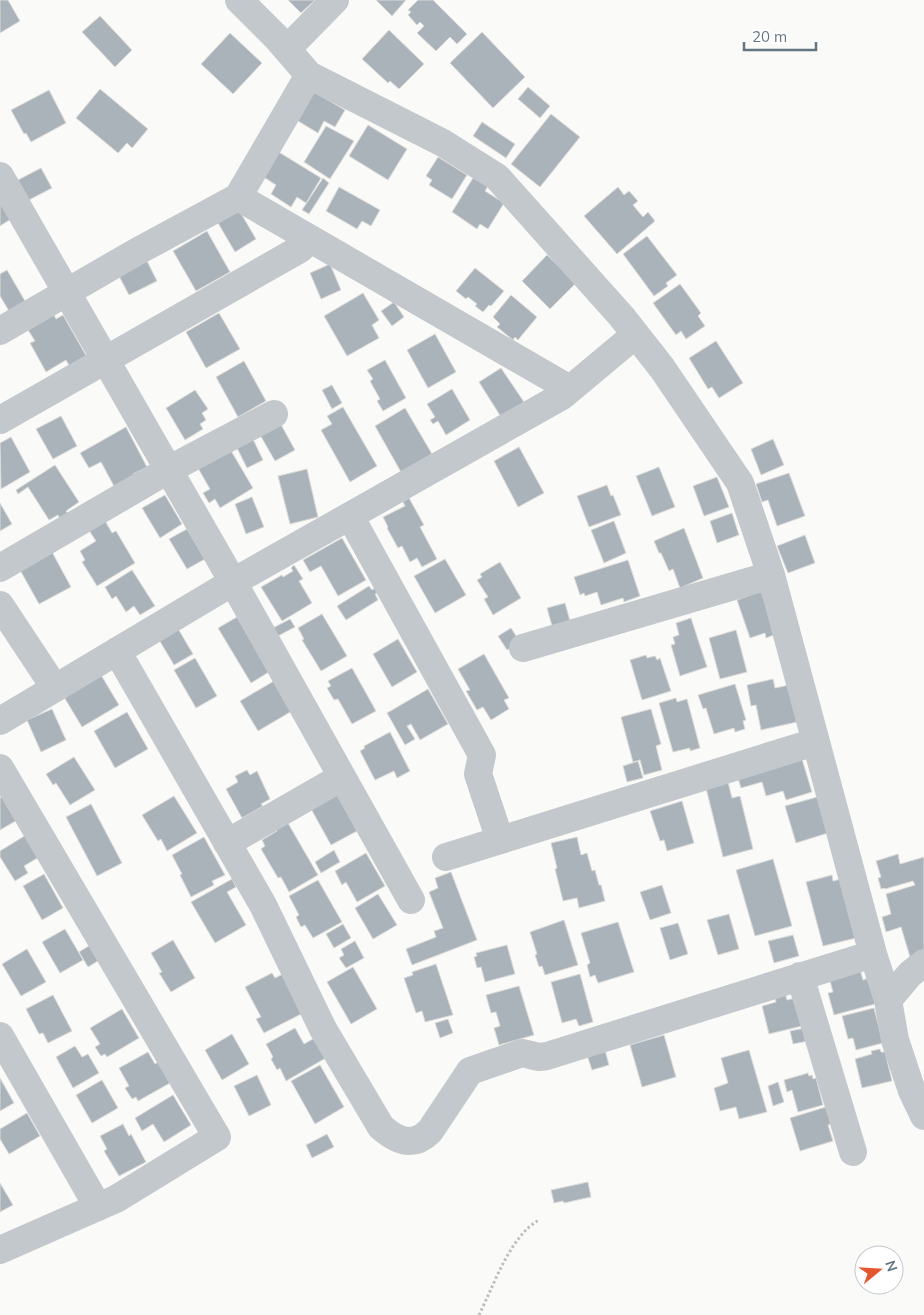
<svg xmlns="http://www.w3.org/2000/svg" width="924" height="1315" font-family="Mulish,sans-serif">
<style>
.building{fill:#aab3b9;stroke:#dcdcda}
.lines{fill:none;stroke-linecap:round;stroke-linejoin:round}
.path{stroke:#bbbfc2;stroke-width:3;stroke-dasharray:2.5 2.5;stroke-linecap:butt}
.minor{stroke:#c3c8cc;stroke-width:28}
</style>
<rect width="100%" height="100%" fill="#fafaf8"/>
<path class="building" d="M 0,0 L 8,0 L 20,21 L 0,33 Z
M 288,0 L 315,0 L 301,13 Z
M 376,0 L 406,0 L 392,16 Z
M 418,0 L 433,0 L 467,34 L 457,44 L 450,37 L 436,51 L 417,33 L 424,26 L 420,22 L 417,25 L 408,15 L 411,12 L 408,10 Z
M 100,16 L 132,50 L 115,67 L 82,32 Z
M 389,30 L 424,64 L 399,89 L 390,81 L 388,83 L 362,59 Z
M 482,32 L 525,77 L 493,108 L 450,63 Z
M 230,33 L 262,63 L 233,94 L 201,64 Z
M 528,87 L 550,106 L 540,118 L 518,99 Z
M 100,89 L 148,129 L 132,148 L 127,143 L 118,153 L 76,118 Z
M 49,90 L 66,123 L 31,142 L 26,133 L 24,134 L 11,110 Z
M 314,92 L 345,110 L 335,127 L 324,121 L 318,133 L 298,121 Z
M 551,114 L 580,137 L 540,187 L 511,164 Z
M 482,122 L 515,144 L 506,158 L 473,136 Z
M 368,125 L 407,149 L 388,180 L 349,156 Z
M 326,126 L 354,141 L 330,179 L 304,162 Z
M 277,151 L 321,178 L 306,203 L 297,197 L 291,207 L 271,194 L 276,185 L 262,176 Z
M 438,157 L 467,175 L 452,199 L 429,185 L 432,180 L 426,176 Z
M 41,168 L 52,188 L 29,200 L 18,180 Z
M 323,178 L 329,183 L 309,214 L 302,210 Z
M 473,178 L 488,186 L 485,191 L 504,203 L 488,229 L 480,224 L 477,229 L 452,212 Z
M 339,187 L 380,210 L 371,226 L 362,221 L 357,229 L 326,211 Z
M 618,187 L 624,195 L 629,191 L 638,201 L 633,205 L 643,217 L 648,212 L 655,221 L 617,254 L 584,216 Z
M 0,194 L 14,217 L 0,226 Z
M 239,210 L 256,239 L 235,252 L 218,223 Z
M 207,231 L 230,272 L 196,291 L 173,251 Z
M 647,236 L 677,275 L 666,283 L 668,286 L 654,296 L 623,254 Z
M 547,255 L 576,283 L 550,309 L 522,281 Z
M 147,261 L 157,281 L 129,295 L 119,276 Z
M 330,264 L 341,290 L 321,299 L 310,273 Z
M 475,268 L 504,291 L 491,306 L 489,305 L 483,312 L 475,306 L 477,304 L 468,297 L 466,299 L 456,291 Z
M 7,270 L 25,301 L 9,311 L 0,296 L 0,274 Z
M 680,284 L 701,313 L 698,316 L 705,326 L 686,339 L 681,331 L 676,335 L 653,303 Z
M 363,293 L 379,320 L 372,325 L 379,338 L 347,356 L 324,316 Z
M 511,295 L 537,317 L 518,340 L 515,337 L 513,340 L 497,327 L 500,324 L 493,317 Z
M 394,302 L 404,317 L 392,326 L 381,311 Z
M 219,313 L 240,349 L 206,368 L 186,332 Z
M 54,315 L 56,319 L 63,315 L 88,359 L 71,369 L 66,360 L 46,372 L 30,343 L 35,341 L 28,330 Z
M 435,334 L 456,372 L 428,388 L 407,350 Z
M 716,341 L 743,383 L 719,398 L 712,387 L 708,389 L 689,358 Z
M 385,360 L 406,398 L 383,411 L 377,401 L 380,399 L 370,381 L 373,379 L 367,370 Z
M 244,361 L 266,401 L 238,417 L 216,377 Z
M 501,368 L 524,402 L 501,417 L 479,382 Z
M 332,385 L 342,403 L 332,409 L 322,390 Z
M 452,389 L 470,420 L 446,435 L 438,421 L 433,424 L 430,420 L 435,417 L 427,404 Z
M 195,390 L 208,409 L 202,413 L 206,420 L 200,424 L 203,429 L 185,440 L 166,408 Z
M 343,407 L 377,466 L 350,482 L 321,430 L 332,424 L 327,416 Z
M 405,408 L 432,454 L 401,472 L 375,426 Z
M 61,416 L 77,446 L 53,459 L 36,429 Z
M 279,421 L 295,450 L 275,461 L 259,433 Z
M 126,427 L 147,467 L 133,474 L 135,477 L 115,488 L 101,462 L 89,468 L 80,453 Z
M 11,437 L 30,472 L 1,489 L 0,443 Z
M 252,437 L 263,460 L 247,468 L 236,446 Z
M 773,439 L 784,465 L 761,475 L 751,449 Z
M 519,447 L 544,493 L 518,507 L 494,461 Z
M 230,449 L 253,488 L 220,508 L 215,499 L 209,503 L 203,493 L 210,489 L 198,468 Z
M 55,465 L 79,502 L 66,511 L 68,514 L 60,519 L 58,515 L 49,520 L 28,487 L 18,494 L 16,490 Z
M 659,467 L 675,507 L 652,516 L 636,476 Z
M 307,469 L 318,517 L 290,524 L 278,476 Z
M 789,473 L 805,516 L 777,526 L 768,500 L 762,502 L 756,484 Z
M 717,477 L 729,507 L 704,516 L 693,486 Z
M 607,485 L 611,496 L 613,495 L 621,515 L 589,527 L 577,496 Z
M 165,495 L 182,524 L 160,538 L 142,508 Z
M 252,497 L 264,527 L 246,534 L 235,504 Z
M 409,498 L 424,525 L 420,527 L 437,559 L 422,567 L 417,558 L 410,562 L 402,546 L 398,548 L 387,528 L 388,527 L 383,517 L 405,506 L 403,502 Z
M 0,503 L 12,524 L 0,531 Z
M 732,513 L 739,535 L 717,543 L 710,521 Z
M 104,519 L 112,533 L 116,531 L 135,563 L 97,586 L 82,562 L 85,560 L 80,551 L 96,541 L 88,529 Z
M 614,521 L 626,553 L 604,563 L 591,530 Z
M 684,528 L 703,578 L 680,588 L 673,569 L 669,571 L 661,553 L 659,553 L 654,541 Z
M 187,529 L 205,559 L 187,569 L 169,539 Z
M 805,535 L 815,563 L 788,573 L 777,546 Z
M 342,538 L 366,580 L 338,596 L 321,566 L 310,572 L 303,560 Z
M 52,552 L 71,587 L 39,604 L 20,570 Z
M 445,559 L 466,595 L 435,613 L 414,576 Z
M 628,560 L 640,596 L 624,602 L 623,598 L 601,605 L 597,592 L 585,596 L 584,593 L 580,595 L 574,577 Z
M 500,562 L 521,598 L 493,615 L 484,599 L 488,597 L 477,580 L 482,577 L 480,574 Z
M 294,565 L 303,579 L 299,581 L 312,603 L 282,621 L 261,587 L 282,575 L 283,577 L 293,571 L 291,568 Z
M 132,570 L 155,606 L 140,615 L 134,606 L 126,612 L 116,596 L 112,599 L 105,587 Z
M 369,586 L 372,590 L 375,588 L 378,593 L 375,594 L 378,600 L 346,620 L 337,606 Z
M 761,591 L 776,634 L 766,638 L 765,633 L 750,638 L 737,600 Z
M 565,603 L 570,621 L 552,626 L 547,608 Z
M 322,614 L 347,656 L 321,671 L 302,640 L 304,639 L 298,628 Z
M 237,617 L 269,672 L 251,683 L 218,628 Z
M 691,618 L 707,667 L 680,676 L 671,645 L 675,644 L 673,637 L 679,635 L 676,623 Z
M 290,619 L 295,627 L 276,637 L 271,629 Z
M 177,627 L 193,654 L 174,665 L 158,638 Z
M 511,628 L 520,642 L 507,650 L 498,636 Z
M 736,630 L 747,672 L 720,679 L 709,638 Z
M 398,639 L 417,672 L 392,687 L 373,654 Z
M 484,654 L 509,698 L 504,700 L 509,709 L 491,720 L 483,707 L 477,710 L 466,691 L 470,690 L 458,669 Z
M 646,655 L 647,658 L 655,656 L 657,660 L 660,658 L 671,691 L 642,700 L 630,660 Z
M 195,658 L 217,696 L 196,708 L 174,670 Z
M 352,668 L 376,711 L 352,724 L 338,699 L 334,700 L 327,688 L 331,686 L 328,681 Z
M 101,675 L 119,705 L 82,727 L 64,697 Z
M 773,679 L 775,688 L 789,685 L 797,722 L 761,730 L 756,705 L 751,706 L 747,685 Z
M 274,681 L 292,711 L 258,731 L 240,701 Z
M 735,684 L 746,720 L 743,721 L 745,729 L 735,732 L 734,728 L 714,734 L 706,708 L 703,709 L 698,695 Z
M 428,689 L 448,724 L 420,740 L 411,724 L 407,726 L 415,739 L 405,745 L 387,713 Z
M 676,698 L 677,702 L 687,699 L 700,748 L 690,751 L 690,748 L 673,752 L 659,703 Z
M 52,709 L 66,740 L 41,752 L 27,720 Z
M 651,709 L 661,744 L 656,746 L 662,770 L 644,775 L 640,760 L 633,762 L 621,717 Z
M 127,712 L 148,749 L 115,768 L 94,731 Z
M 390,732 L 410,771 L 397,778 L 394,771 L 375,780 L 360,751 L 365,748 L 364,746 Z
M 74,757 L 95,790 L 70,805 L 56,783 L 53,785 L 46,774 Z
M 802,759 L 812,792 L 786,800 L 783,791 L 766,796 L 762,782 L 741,788 L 738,778 Z
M 638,761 L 643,778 L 627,782 L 623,766 Z
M 247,770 L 250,775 L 257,771 L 270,799 L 261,804 L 263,806 L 242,818 L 226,789 L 238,782 L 235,776 Z
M 728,782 L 732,798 L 740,796 L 753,849 L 723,857 L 706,788 Z
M 336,792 L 357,831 L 331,845 L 310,807 Z
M 6,795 L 19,819 L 0,830 L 0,798 Z
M 174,796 L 197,833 L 167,851 L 161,839 L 158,841 L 142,815 Z
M 817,797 L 828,833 L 796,843 L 785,806 Z
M 682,801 L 694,843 L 667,851 L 664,840 L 660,841 L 650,811 Z
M 91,804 L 122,863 L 97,876 L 66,817 Z
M 285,818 L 318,875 L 289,892 L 281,877 L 278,878 L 261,849 L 265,846 L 262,840 L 277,831 L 274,824 Z
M 26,835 L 39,857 L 24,866 L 28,873 L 15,881 L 0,857 L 0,851 Z
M 204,837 L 225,875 L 212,881 L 214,885 L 191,897 L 180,875 L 182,874 L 172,855 Z
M 577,837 L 581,855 L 587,853 L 592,871 L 595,870 L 599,885 L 601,885 L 605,901 L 579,908 L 577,898 L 563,901 L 555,869 L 557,868 L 551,843 Z
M 334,850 L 340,862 L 321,873 L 315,862 Z
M 366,853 L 385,886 L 357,902 L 346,882 L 342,885 L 335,871 Z
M 898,854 L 900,864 L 924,857 L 924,953 L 910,957 L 901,927 L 886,932 L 882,917 L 891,914 L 886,894 L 915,885 L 913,881 L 885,889 L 884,888 L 881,889 L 878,878 L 881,877 L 876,861 Z
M 773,859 L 792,926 L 755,936 L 736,870 Z
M 451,872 L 477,940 L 412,965 L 406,949 L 436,937 L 434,931 L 443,928 L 429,892 L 438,888 L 435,878 Z
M 44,874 L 63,908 L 42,920 L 23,886 Z
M 832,875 L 833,881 L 841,879 L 856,938 L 823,946 L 806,882 Z
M 232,879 L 236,887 L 227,892 L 246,925 L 215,943 L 191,902 Z
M 318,880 L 342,922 L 313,938 L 305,925 L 301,927 L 296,917 L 299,915 L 289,896 Z
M 662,885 L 671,913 L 650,920 L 640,892 Z
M 378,894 L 397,925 L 373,939 L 355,908 Z
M 729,914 L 739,949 L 718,955 L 707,920 Z
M 564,920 L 578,965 L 545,975 L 542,966 L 539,967 L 535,955 L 537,954 L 530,932 Z
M 618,922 L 634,972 L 598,983 L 595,975 L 590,977 L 587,965 L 590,963 L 581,933 Z
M 678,923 L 688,954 L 670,960 L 660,928 Z
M 343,924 L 351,938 L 334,948 L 326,934 Z
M 65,929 L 83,960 L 60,973 L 42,942 Z
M 793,935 L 799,956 L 774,963 L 768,941 Z
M 173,940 L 195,978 L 171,992 L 159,973 L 162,972 L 151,953 Z
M 355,941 L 364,958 L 346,968 L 339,958 L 344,955 L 341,949 Z
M 92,944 L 101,959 L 88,967 L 79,952 Z
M 507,945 L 515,974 L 485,982 L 481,967 L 477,968 L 474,957 L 477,956 L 476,953 Z
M 27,949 L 46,982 L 21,996 L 2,964 Z
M 436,964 L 453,1015 L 425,1022 L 422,1011 L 416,1013 L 404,978 L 413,975 L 412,972 Z
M 353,967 L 377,1009 L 351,1024 L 327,982 Z
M 860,970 L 863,980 L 868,978 L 875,1004 L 834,1015 L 828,993 L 833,992 L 830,981 Z
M 272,973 L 275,978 L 283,974 L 307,1011 L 264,1033 L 256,1019 L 261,1017 L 245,987 Z
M 580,974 L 593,1022 L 579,1026 L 576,1019 L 562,1023 L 551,982 Z
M 519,986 L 534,1035 L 499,1045 L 494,1028 L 500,1026 L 496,1012 L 491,1013 L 486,995 Z
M 785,993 L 787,1000 L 795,998 L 802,1026 L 769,1034 L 762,1006 L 776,1002 L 775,996 Z
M 53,995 L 72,1031 L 48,1043 L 43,1033 L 39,1034 L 26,1009 Z
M 874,1008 L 883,1043 L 856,1050 L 853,1038 L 848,1039 L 842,1016 Z
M 122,1009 L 139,1038 L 107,1057 L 105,1054 L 101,1056 L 95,1047 L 100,1044 L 90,1028 Z
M 448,1019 L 453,1033 L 440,1038 L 435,1023 Z
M 295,1028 L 304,1044 L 320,1035 L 331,1055 L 286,1081 L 280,1068 L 277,1070 L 271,1059 L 273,1057 L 266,1044 Z
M 805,1028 L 808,1041 L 793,1044 L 790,1031 Z
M 232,1034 L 249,1064 L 222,1080 L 205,1050 Z
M 664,1035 L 676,1077 L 642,1087 L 630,1045 Z
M 75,1046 L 82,1057 L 88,1054 L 99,1073 L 73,1088 L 56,1057 Z
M 880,1049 L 881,1052 L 885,1052 L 892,1081 L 862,1088 L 855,1059 L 872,1054 L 871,1051 Z
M 605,1050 L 609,1065 L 592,1070 L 587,1055 Z
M 749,1050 L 767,1112 L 739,1119 L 736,1107 L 720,1111 L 714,1088 L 728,1083 L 721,1058 Z
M 148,1052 L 155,1064 L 158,1062 L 170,1083 L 138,1101 L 136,1097 L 132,1099 L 125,1088 L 129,1086 L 119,1068 Z
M 320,1065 L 344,1107 L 315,1124 L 291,1081 Z
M 808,1073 L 809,1076 L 812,1075 L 813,1079 L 816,1078 L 823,1105 L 798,1112 L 792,1090 L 787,1092 L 784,1080 Z
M 257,1075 L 271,1105 L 249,1116 L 234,1086 Z
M 0,1078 L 14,1103 L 0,1111 Z
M 102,1080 L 118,1108 L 92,1123 L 76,1095 Z
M 778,1082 L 784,1102 L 773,1106 L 768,1086 Z
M 173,1095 L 191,1125 L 164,1142 L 153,1124 L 142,1131 L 135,1118 Z
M 829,1106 L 834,1123 L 828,1125 L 833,1141 L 800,1151 L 790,1118 Z
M 27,1113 L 40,1136 L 9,1154 L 0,1139 L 0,1129 Z
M 123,1124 L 129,1136 L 131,1134 L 146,1162 L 119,1176 L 104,1151 L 107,1149 L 100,1136 Z
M 327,1134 L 334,1147 L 312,1158 L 306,1145 Z
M 588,1182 L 591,1197 L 564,1203 L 563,1201 L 554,1203 L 551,1190 Z
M 0,1183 L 13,1205 L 0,1212 Z"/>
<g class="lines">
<path class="path" d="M 479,1315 C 494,1285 510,1236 539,1220"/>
<path class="minor" d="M 287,49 L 335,0
M 0,176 L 233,582 L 411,900
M 238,197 L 570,389
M 0,331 L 138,251 L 238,197 L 309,75
M 0,420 L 300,249 L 310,239
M 350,516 L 482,755 L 478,774 L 500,840
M 0,568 L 168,470 L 274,414
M 0,605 L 55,688
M 523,648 L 771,575
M 117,651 L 263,905 L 323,1029 L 381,1127 C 397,1141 413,1148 430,1131 L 470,1071 L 522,1053 L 539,1057 L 547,1056 L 873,954 L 771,575 L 740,483 L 662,368 L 622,317 L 497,177 L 443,143 L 309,75 L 277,38 L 239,0
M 0,721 L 233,582 L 562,396 L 635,335
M 0,768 L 217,1137 L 116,1199 L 0,1250
M 227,843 L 342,777
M 446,857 L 815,742
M 873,954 L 888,1000 L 895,1040 L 912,1091 L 924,1116
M 800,976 L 853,1152
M 888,1000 L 910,974 L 924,963
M 0,1036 L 98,1207"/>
</g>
<g transform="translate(879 1270) rotate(72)"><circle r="24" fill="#ffffff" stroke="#c1c8cd"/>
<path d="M0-4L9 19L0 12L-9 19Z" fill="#e4572e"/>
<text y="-8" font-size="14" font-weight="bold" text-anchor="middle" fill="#657683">N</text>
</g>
<path d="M744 42v8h72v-8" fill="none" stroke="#657683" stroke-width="2.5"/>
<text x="752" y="42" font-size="15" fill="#657683" stroke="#ffffff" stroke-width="4" paint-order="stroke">20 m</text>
</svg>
